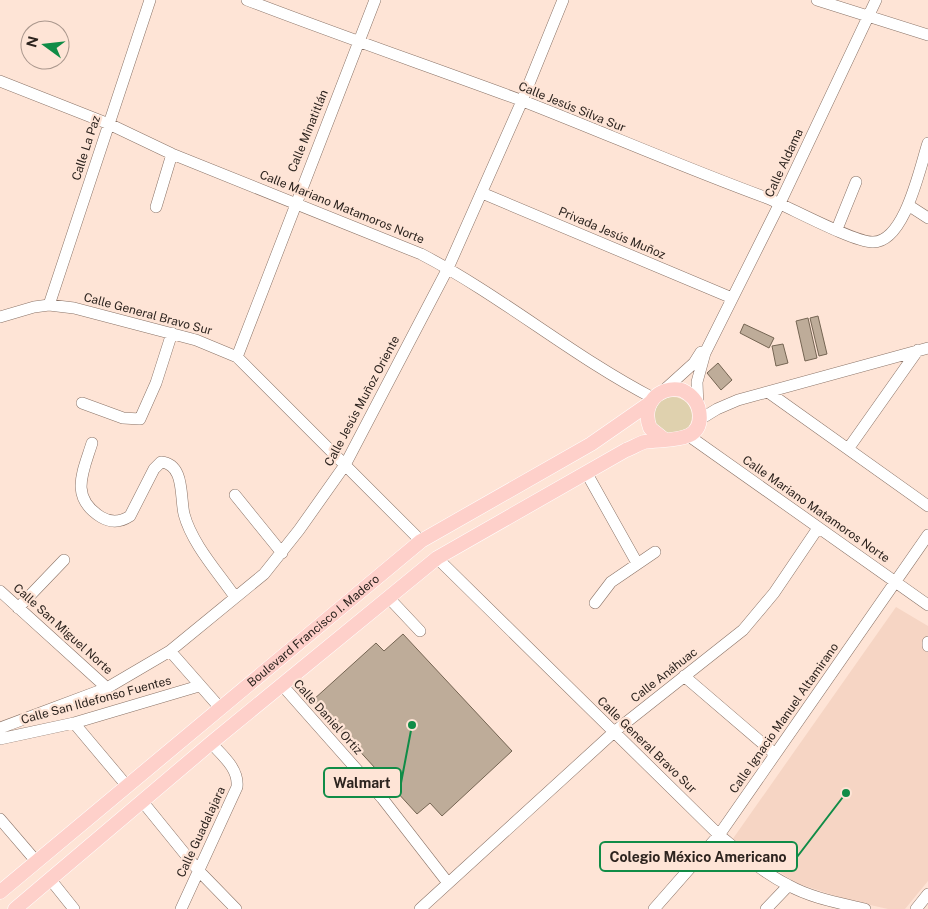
<svg xmlns="http://www.w3.org/2000/svg" width="928" height="909" font-family="'Public Sans',sans-serif">
<style>
.built{fill:#f6d5c4}
.green{fill:#dfd1ae}
.building{fill:#beac99;stroke:#756553}
.lines{fill:none;stroke-linecap:round;stroke-linejoin:round}
.minor-casing{stroke:#8a7367;stroke-width:12}
.major-casing{stroke:#fff;stroke-width:15}
.minor{stroke:#fff;stroke-width:11}
.major{stroke:#fed0ca;stroke-width:14}
.labels{text-anchor:middle;dominant-baseline:central;stroke-width:4.5;stroke-linejoin:round;paint-order:stroke}
.street-label{font-size:12px;fill:#2d241f;stroke:#fee4d6}
.leader{fill:none;stroke:#108c47;stroke-width:2}
.callout-dot{fill:#108c47;stroke:#fee4d6;stroke-width:2}
.callout{fill:#fee4d6;stroke:#108c47;stroke-width:2}
.callout-label{font-size:14px;text-anchor:middle;font-weight:bold;fill:#2d241f}
</style>
<rect width="100%" height="100%" fill="#fee4d6"/>
<path class="built" d="M 896,607 L 928,626 L 928,881 L 905,909 L 888,909 L 848,900 L 796,883 L 732,840 Z"/>
<path class="green" d="M654 416a19 19 0 1 1 38 0a19 19 0 1 1-38 0Z"/>
<path class="building" d="M 818,316 L 827,354 L 819,356 L 810,318 Z
M 808,318 L 817,358 L 805,361 L 796,321 Z
M 744,324 L 774,338 L 769,348 L 740,333 Z
M 783,344 L 788,363 L 776,366 L 772,346 Z
M 718,363 L 732,380 L 721,390 L 707,373 Z
M 403,634 L 512,751 L 442,816 L 430,803 L 417,814 L 313,700 L 376,643 L 384,651 Z"/>
<g class="lines">
<g class="minor-casing">
<path id="minor" d="M 247,0 C 338,35 431,67 523,101 C 605,133 685,168 767,198 C 789,207 855,243 873,242 C 905,242 920,167 928,143
M 817,0 L 928,35
M 0,81 L 109,124 L 172,154 L 421,254 C 502,296 572,356 653,398
M 482,193 L 732,298
M 908,205 L 928,218
M 156,207 L 172,154
M 837,229 L 856,182
M 49,305 L 150,0
M 0,317 L 34,307 L 49,305 L 74,308 L 196,340 L 237,357 L 421,541
M 237,357 L 375,0
M 663,391 L 694,363 L 701,352
M 768,392 L 928,506
M 82,403 L 123,418 L 140,419 L 156,383 L 172,333
M 698,408 L 697,382 L 705,353 L 780,203 L 876,0
M 699,420 L 717,409 L 738,400 L 928,348
M 689,436 L 928,605
M 92,443 C 83,472 69,497 101,517 C 111,523 121,522 130,516 L 154,469 L 161,462 C 185,464 180,497 184,514 C 192,544 218,572 235,597
M 848,449 L 918,350
M 586,472 L 637,563
M 235,495 L 282,553
M 437,558 L 719,835 C 741,853 762,872 788,885 C 811,898 840,903 865,909
M 0,591 L 107,688
M 388,597 L 420,631
M 595,603 L 611,582 L 655,552
M 18,608 L 64,560
M 928,642 L 928,646
M 170,651 L 221,709
M 684,676 L 775,754
M 282,685 L 382,798 L 448,883
M 74,723 L 127,786
M 0,728 L 107,688 L 170,651 L 264,574 L 299,530 L 345,465 L 448,268 L 522,101 L 563,0
M 0,739 L 74,723 L 199,686
M 142,801 L 198,870 L 236,909
M 0,819 L 36,861
M 50,879 L 74,909
M 181,909 L 237,787 C 239,769 223,756 211,743
M 420,909 L 614,732 L 743,630 L 774,593 L 818,528
M 654,909 L 719,835 L 928,535
M 766,909 L 788,886
M 916,909 L 928,894"/>
</g>
<g class="major-casing">
<g id="major">
<path id="s1" d="M 0,892 L 421,541 L 591,444 L 650,403"/>
<path d="M 15,909 L 211,743 L 437,558 L 626,450 C 632,448 638,444 644,442 C 664,438 706,446 699,410 C 697,400 690,394 682,390 C 658,385 641,405 650,428 L 665,440"/>
</g>
</g>
<use href="#minor" class="minor"/>
<use href="#major" class="major"/>
</g>
<g class="labels">
<g class="street-label">
<text transform="translate(572 107) rotate(22)">Calle Jesús Silva Sur</text>
<text transform="translate(308 131) rotate(-68)">Calle Minatitlán</text>
<text transform="translate(86 148) rotate(-72)">Calle La Paz</text>
<text transform="translate(784 163) rotate(-65)">Calle Aldama</text>
<text transform="translate(342 207) rotate(22)">Calle Mariano Matamoros Norte</text>
<text transform="translate(612 233) rotate(23)">Privada Jesús Muñoz</text>
<text transform="translate(148 314) rotate(15)">Calle General Bravo Sur</text>
<text transform="translate(362 401) rotate(-62)">Calle Jesús Muñoz Oriente</text>
<text transform="translate(816 509) rotate(35)">Calle Mariano Matamoros Norte</text>
<text transform="translate(63 629) rotate(42)">Calle San Miguel Norte</text>
<text stroke="none"><textPath href="#s1" startOffset="408">Boulevard Francisco I. Madero</textPath></text>
<text transform="translate(664 675) rotate(-38)">Calle Anáhuac</text>
<text transform="translate(96 700) rotate(-15)">Calle San Ildefonso Fuentes</text>
<text transform="translate(328 717) rotate(48)">Calle Daniel Ortiz</text>
<text transform="translate(784 718) rotate(-55)">Calle Ignacio Manuel Altamirano</text>
<text transform="translate(647 745) rotate(44)">Calle General Bravo Sur</text>
<text transform="translate(201 832) rotate(-65)">Calle Guadalajara</text>
</g>
</g>
<path class="leader" d="M412 725L401 783M846 793L797 857"/>
<g class="callout-dot">
<circle cx="412" cy="725" r="5"/>
<circle cx="846" cy="793" r="5"/>
</g>
<g class="callout">
<rect x="324" y="768" width="77" height="29" rx="5"/>
<rect x="600" y="842" width="197" height="29" rx="5"/>
</g>
<g class="callout-label">
<text x="362" y="788">Walmart</text>
<text x="698" y="862">Colegio México Americano</text>
</g>
<g transform="translate(45 45) rotate(285)"><circle r="24" fill="#fee4d6" stroke="#aa978d"/>
<path d="M0-4L9 19L0 12L-9 19Z" fill="#108c47"/>
<text y="-8" font-size="14" font-weight="bold" text-anchor="middle" fill="#2d241f">N</text>
</g>
</svg>
